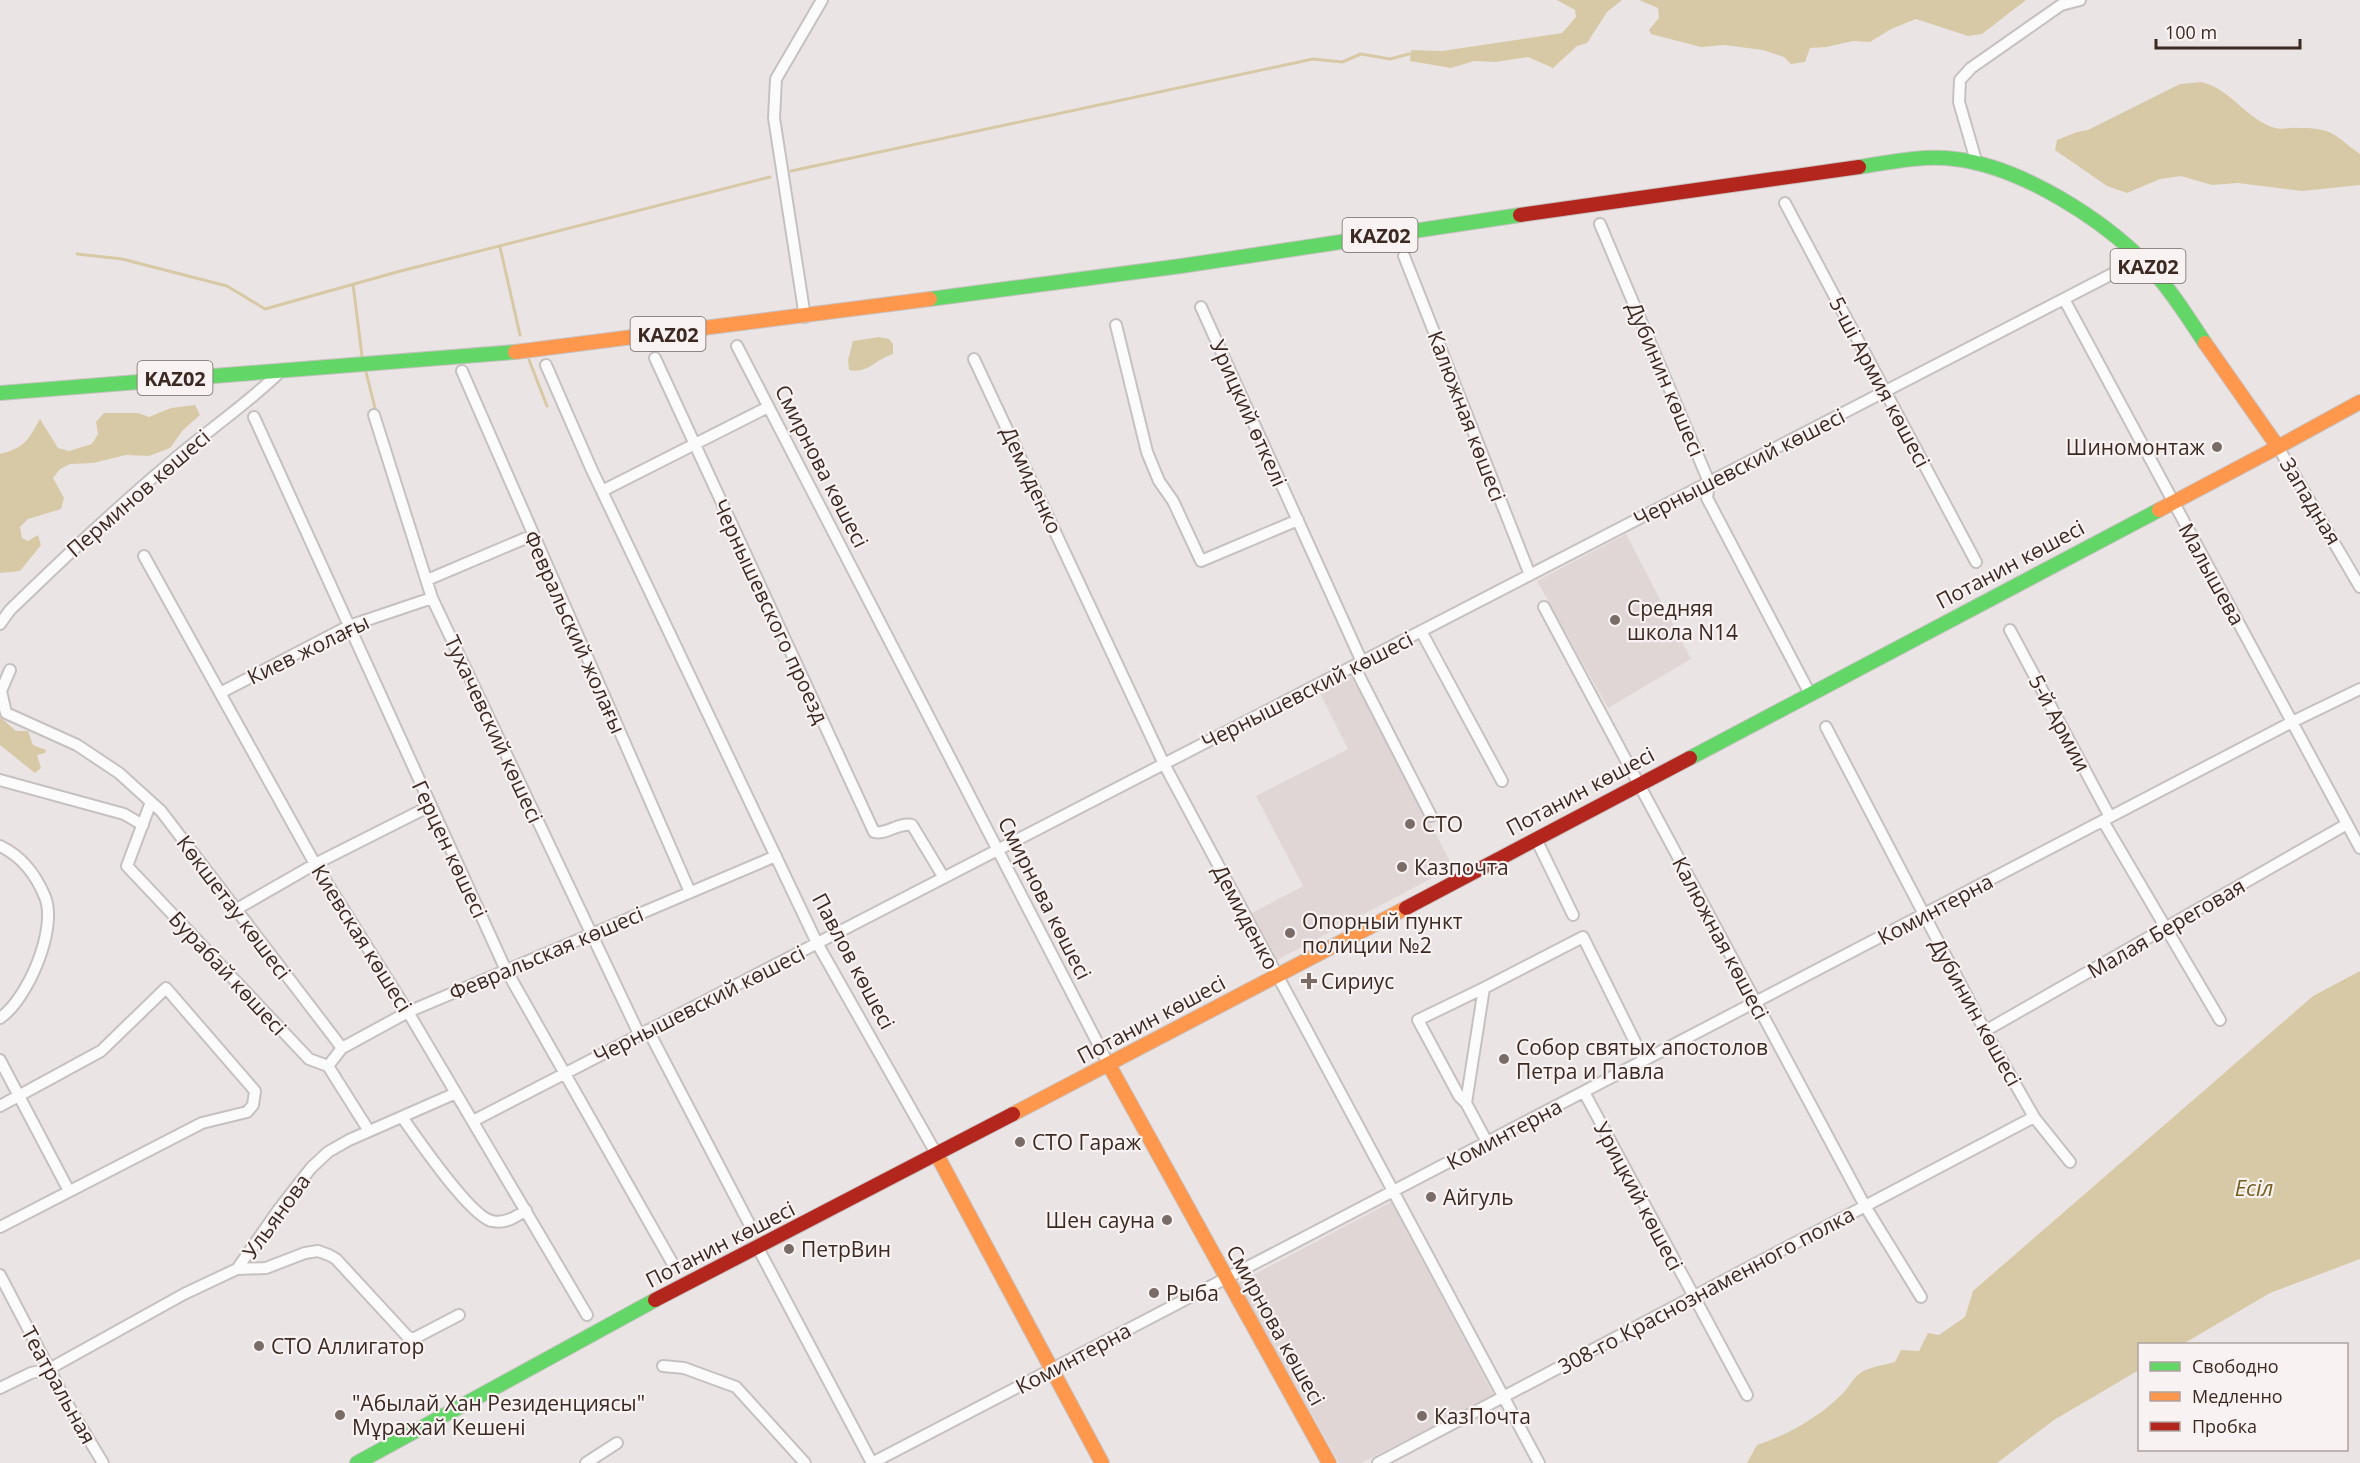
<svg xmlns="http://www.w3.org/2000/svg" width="2360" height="1463" font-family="'Open Sans',sans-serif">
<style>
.built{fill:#dfd6d5}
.water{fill:#d7c9a6}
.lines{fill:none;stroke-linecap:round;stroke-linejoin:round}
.stream{stroke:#d7c9a6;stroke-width:3}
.street-casing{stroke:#c6c1c0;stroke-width:14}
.fast-casing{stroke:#c7c1c0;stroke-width:16}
.slow-casing{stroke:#c7c1c0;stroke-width:16}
.jam-casing{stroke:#c7c1c0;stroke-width:16}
.street{stroke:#fcfbfb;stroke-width:10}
.fast{stroke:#63d668;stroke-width:14}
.slow{stroke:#ff974d;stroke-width:14}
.jam{stroke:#b3261e;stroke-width:14}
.poi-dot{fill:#796b66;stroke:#f8f2f2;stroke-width:2}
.labels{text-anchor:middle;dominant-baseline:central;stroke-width:4.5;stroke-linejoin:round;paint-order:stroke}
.shield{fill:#f8f2f2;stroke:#746660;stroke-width:1.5}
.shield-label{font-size:20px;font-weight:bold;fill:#3c2a22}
.street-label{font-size:21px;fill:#3c2a22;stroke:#f8f2f2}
.poi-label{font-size:21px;fill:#3c2a22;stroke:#f8f2f2;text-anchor:start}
.water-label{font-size:22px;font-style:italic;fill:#76601e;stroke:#f8f2f2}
</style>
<rect width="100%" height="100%" fill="#eae5e4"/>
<path class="built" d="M 1626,534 L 1691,659 L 1608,708 L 1537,581 Z
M 1353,676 L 1453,867 L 1277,960 L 1252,913 L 1303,886 L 1256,796 L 1348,749 L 1320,693 Z
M 1391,1202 L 1494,1395 L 1361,1463 L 1339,1463 L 1238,1283 Z"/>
<path class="water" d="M 1557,0 L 1622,0 L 1607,12 L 1587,43 L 1577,46 L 1553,68 L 1528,57 L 1496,62 L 1474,61 L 1451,68 L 1410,61 L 1411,50 L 1442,51 L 1562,33 L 1576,17 L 1575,10 Z
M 1639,0 L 2026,0 L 1982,34 L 1968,36 L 1916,19 L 1891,29 L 1870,42 L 1853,41 L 1826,47 L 1810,48 L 1805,62 L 1791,64 L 1784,57 L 1763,50 L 1724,45 L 1701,47 L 1651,34 L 1649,30 L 1659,18 L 1658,8 Z
M 2201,82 C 2230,88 2247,120 2275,128 C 2282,130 2291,127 2299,128 C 2335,128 2333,135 2360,154 L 2360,185 L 2302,191 L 2238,183 L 2212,185 L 2181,176 L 2160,179 L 2127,193 L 2107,186 L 2055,150 L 2057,140 L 2077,132 L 2088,130 L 2180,84 Z
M 879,337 L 889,339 L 893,344 L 893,354 C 876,359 868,374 849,370 L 848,360 L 853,341 Z
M 195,405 L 200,415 L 183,430 L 170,448 L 149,456 L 126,455 L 93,463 L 70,464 L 60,469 L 53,478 L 64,498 L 61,509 L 28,519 L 20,527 L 22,538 L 28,541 L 38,535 L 41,545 L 20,571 L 0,573 L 0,454 C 25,447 27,442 40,419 L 58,448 L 69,451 L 92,444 L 98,434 L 96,422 L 104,413 L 138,413 L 149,417 L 171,408 Z
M 0,717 L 16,731 L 28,731 L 33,745 L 46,750 L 45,753 L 37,755 L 41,768 L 35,773 L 0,745 Z
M 2360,971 L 2360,1259 L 2270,1293 L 2183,1344 L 2140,1344 L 2139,1370 L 2054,1420 L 1997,1463 L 1747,1463 L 1757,1445 C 1786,1436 1823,1415 1844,1392 C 1850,1386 1852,1379 1859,1374 C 1868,1367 1884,1365 1895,1362 L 1901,1350 L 1919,1351 L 1928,1333 L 1939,1335 L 1965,1317 L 1973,1291 L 2313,996 Z"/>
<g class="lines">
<path class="stream" d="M 791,171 L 1313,59 L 1342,62 L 1361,54 L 1390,59 L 1409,54
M 500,247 L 520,335
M 77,254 L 122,259 L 227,286 L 265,309 L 397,272 L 770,177
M 353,284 L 362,356
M 529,360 L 547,406
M 366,372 L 376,412"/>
<g class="street-casing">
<path id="street" d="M 1977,164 L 1959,102 L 1960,80 L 1971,68 L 2061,5 L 2080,0
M 1785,203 L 1976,562
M 1600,224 L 1709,482 L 1707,498 L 1810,694
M 1404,256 L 1530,575
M 2064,299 L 2360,848
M 1201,307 L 1362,662
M 805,317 L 774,118 L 776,79 L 822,0
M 1116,325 L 1147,452 L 1159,481 L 1173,501 L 1201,561 L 1298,520
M 737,346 L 1109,1065
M 655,358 L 874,832 C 887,835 898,822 912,825 L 944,878
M 974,359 L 1164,764 L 1539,1463
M 546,365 L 591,468 L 817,943 L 937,1155
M 462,371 L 690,892
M 374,415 L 432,598 L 639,1034
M 254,417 L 505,968 L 674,1266
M 2278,447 L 2360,587
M 602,491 L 768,407
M 144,556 L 315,864 L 408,1012 L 587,1315
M 427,580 L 533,535
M 1544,607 L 1865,1206 L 1921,1297
M 0,624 L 10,610 C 63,559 115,509 171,462 C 207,431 246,405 280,372
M 2010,630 L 2110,817
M 1421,631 L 1502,781
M 1354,666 L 1431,816
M 10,670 L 1,691 L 6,713 L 77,745 L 119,773 L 161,811 L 342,1048
M 220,693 L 349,626 L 432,598
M 1826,727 L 1985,1031 L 2034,1117 L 2070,1162
M 0,780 L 124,814 L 143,825
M 151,802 L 127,866 L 309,1059 L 328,1066 L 369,1131
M 2103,821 L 2220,1020
M 1536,839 L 1573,915
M 0,846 C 21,856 36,875 45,897 C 58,929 27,1000 0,1018
M 235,910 L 315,864 L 430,806
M 648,1030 L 752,1229
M 1985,1031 L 2347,824
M 0,1060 L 69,1191
M 328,1066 L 342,1048 L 408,1012 L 776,856
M 1584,1092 L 1747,1395
M 1466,1103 L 1459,1096 L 1418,1020 L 1484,988
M 0,1106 L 101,1051 L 166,988 L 255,1091 L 253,1105 L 247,1112 L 202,1123 L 0,1227
M 402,1117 C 416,1137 471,1217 492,1221 C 505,1224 516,1217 526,1210
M 473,1121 L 2141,259
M 1487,1142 L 1466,1103 L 1484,988 L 1583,937 L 1644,1060
M 758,1248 L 872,1463
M 237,1269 L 266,1268 L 305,1253 L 318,1251 L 329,1255 L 336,1259 L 407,1336 L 413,1339 L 459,1315
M 0,1275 L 68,1405 L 103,1463
M 663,1366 L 684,1368 L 736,1387 L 805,1463
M 0,1388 L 31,1373 L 49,1369 L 184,1294 L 237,1269 L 279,1209 L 311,1168 L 328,1152 L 349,1140 L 456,1093
M 586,1463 L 617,1443
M 872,1463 L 2292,722 L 2360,689
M 1378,1463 L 2034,1117"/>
</g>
<g class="fast-casing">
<path id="fast" d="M 1859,167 C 1890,162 1923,155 1955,159 C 2022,167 2105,220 2151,269 C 2172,291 2188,318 2205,343
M 930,299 L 1181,266 L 1520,215
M 0,393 L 515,352
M 1690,758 L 2159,510
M 357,1463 L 655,1300"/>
</g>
<g class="slow-casing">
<path id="slow" d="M 2205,343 L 2278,447 L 2360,402
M 515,352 L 930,299
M 2159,510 L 2278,447
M 1109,1065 L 1329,1463
M 1013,1114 L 1406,908
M 937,1155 L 1102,1463"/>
</g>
<g class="jam-casing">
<path id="jam" d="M 1520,215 L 1859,167
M 1406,908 L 1690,758
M 655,1300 L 1013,1114"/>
</g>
<use href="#street" class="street"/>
<use href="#fast" class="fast"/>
<use href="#slow" class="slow"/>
<use href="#jam" class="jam"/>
</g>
<g class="poi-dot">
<circle cx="2217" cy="447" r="6"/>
<circle cx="1615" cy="620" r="6"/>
<circle cx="1410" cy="824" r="6"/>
<circle cx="1402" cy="867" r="6"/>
<circle cx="1290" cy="933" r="6"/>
<path d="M1306 972h6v6h6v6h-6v6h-6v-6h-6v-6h6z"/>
<circle cx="1504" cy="1059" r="6"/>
<circle cx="1020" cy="1142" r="6"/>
<circle cx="1431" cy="1197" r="6"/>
<circle cx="1167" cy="1220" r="6"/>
<circle cx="789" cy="1249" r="6"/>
<circle cx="1154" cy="1293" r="6"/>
<circle cx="259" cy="1346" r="6"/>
<circle cx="340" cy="1415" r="6"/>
<circle cx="1422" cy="1416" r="6"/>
</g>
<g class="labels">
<g class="shield">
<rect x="1342.5" y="218" width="75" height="34" rx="4.5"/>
<rect x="2110.5" y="249" width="75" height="34" rx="4.5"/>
<rect x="630.5" y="317" width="75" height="34" rx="4.5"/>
<rect x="137.5" y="361" width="75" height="34" rx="4.5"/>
</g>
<g class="shield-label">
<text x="1380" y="235">KAZ02</text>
<text x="2148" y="266">KAZ02</text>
<text x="668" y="334">KAZ02</text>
<text x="175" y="378">KAZ02</text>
</g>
<g class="street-label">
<text transform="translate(1666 379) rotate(67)">Дубинин көшесі</text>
<text transform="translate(1880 382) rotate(62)">5-ші Армия көшесі</text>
<text transform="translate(1249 413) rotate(66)">Урицкий өткелі</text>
<text transform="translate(1467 416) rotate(69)">Калюжная көшесі</text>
<text transform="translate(822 466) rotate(63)">Смирнова көшесі</text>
<text transform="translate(1739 467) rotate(-27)">Чернышевский көшесі</text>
<text transform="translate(1032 480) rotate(65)">Демиденко</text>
<text transform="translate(138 493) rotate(-41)">Перминов көшесі</text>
<text transform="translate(2311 501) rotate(59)">Западная</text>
<text transform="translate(2010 564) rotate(-28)">Потанин көшесі</text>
<text transform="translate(2212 574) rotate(61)">Малышева</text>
<text transform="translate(771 611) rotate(65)">Чернышевского проезд</text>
<text transform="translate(575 632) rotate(66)">Февральский жолағы</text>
<text transform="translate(308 649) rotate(-26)">Киев жолағы</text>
<text transform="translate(1307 690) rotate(-27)">Чернышевский көшесі</text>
<text transform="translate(2060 723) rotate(62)">5-й Армии</text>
<text transform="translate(494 729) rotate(65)">Тухачевский көшесі</text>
<text transform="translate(1580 791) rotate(-28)">Потанин көшесі</text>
<text transform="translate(450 849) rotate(65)">Герцен көшесі</text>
<text transform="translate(1045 898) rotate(63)">Смирнова көшесі</text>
<text transform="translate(234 907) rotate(53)">Көкшетау көшесі</text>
<text transform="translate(1935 909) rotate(-28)">Коминтерна</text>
<text transform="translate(1246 917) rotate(62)">Демиденко</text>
<text transform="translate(2166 928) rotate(-30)">Малая Береговая</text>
<text transform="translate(362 938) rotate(58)">Киевская көшесі</text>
<text transform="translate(1721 938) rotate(62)">Калюжная көшесі</text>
<text transform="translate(546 953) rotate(-23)">Февральская көшесі</text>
<text transform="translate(854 961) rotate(62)">Павлов көшесі</text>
<text transform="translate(228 973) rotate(47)">Бурабай көшесі</text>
<text transform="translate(699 1004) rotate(-27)">Чернышевский көшесі</text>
<text transform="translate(1976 1012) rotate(61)">Дубинин көшесі</text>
<text transform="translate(1151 1019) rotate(-28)">Потанин көшесі</text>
<text transform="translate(1504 1134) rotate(-28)">Коминтерна</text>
<text transform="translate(1639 1196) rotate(62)">Урицкий көшесі</text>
<text transform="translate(276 1216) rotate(-54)">Ульянова</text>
<text transform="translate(720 1244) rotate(-27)">Потанин көшесі</text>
<text transform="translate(1706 1290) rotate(-28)">308-го Краснознаменного полка</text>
<text transform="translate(1276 1325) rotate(61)">Смирнова көшесі</text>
<text transform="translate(1073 1358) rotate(-28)">Коминтерна</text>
<text transform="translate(59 1385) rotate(61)">Театральная</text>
</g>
<g class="poi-label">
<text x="2205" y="447" text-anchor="end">Шиномонтаж</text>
<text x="1627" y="608">Средняя<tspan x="1627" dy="24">школа N14</tspan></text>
<text x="1422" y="824">СТО</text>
<text x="1414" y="867">Казпочта</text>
<text x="1302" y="921">Опорный пункт<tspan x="1302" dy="24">полиции №2</tspan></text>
<text x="1321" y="981">Сириус</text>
<text x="1516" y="1047">Собор святых апостолов<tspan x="1516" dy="24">Петра и Павла</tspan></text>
<text x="1032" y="1142">СТО Гараж</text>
<text x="1443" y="1197">Айгуль</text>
<text x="1155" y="1220" text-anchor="end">Шен сауна</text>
<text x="801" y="1249">ПетрВин</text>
<text x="1166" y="1293">Рыба</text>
<text x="271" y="1346">СТО Аллигатор</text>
<text x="352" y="1403">"Абылай Хан Резиденциясы"<tspan x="352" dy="24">Мұражай Кешені</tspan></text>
<text x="1434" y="1416">КазПочта</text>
</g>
<g class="water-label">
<text x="2254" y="1187">Есіл</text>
</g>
</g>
<rect x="2138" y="1343" width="210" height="108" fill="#f8f2f2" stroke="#ada29f" stroke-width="1.5"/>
<rect x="2150" y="1362" width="30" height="9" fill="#63d668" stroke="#ada29f" stroke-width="1.5"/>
<text x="2192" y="1373" font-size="18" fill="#3c2a22">Свободно</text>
<rect x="2150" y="1392" width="30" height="9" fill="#ff974d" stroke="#ada29f" stroke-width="1.5"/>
<text x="2192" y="1403" font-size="18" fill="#3c2a22">Медленно</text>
<rect x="2150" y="1422" width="30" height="9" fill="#b3261e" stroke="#ada29f" stroke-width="1.5"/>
<text x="2192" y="1433" font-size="18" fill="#3c2a22">Пробка</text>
<path d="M2156 39v9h144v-9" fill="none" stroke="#3c2a22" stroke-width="3"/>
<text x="2165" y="39" font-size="18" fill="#3c2a22" stroke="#f8f2f2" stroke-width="4.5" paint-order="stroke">100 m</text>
</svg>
